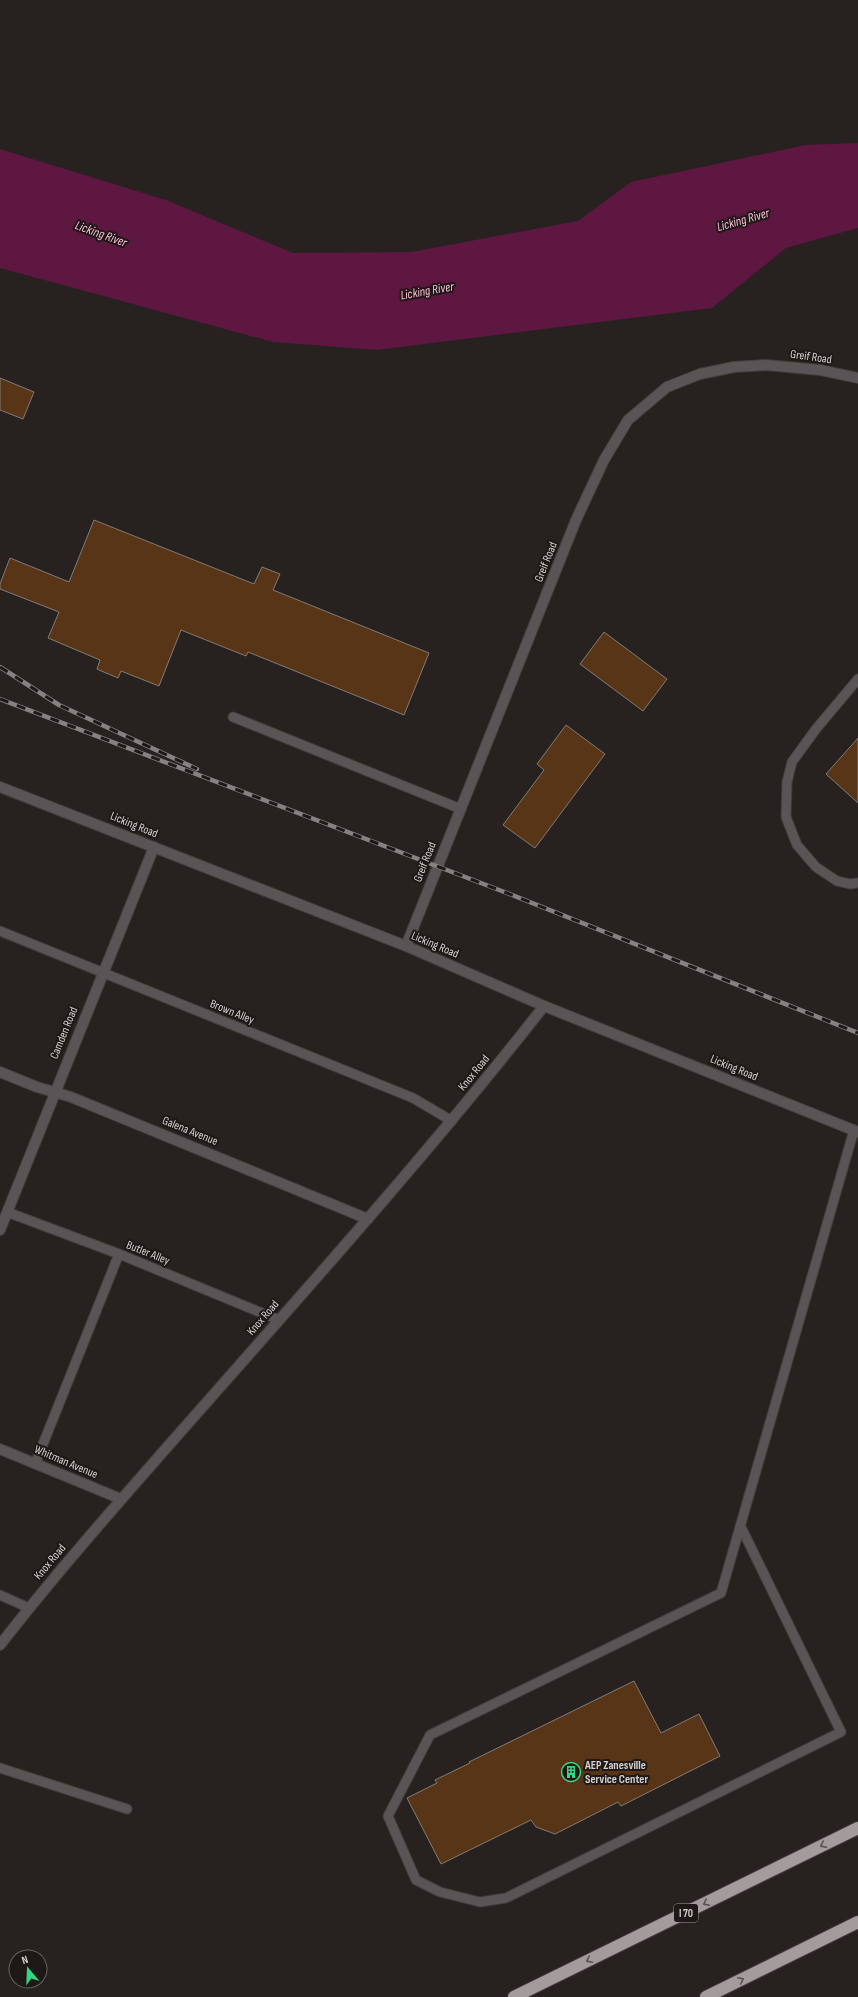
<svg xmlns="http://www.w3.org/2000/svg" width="858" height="1997" font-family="'Sofia Sans Condensed',sans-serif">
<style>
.water{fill:#5d1740}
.building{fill:#573516;stroke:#827c77}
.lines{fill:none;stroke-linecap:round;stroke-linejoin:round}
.service-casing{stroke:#433d3b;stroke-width:11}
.minor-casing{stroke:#433d3b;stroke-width:12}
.tertiary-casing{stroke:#433d3b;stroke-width:12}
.motorway-casing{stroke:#433d3b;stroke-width:14}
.service{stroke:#595556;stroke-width:9}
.minor{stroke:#595556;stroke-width:10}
.tertiary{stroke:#595556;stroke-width:10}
.motorway{stroke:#a49c9c;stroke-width:12}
.rail-casing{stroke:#878281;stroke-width:4.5}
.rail{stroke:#1e1816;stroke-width:3;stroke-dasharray:9;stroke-linecap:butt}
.oneway{stroke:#5a5352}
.labels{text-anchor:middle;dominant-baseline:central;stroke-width:4;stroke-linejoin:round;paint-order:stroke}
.shield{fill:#1e1816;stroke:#9e9a98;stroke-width:1}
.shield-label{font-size:11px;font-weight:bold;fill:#d5d1d0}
.street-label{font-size:12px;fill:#d5d1d0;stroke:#1e1816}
.poi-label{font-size:12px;font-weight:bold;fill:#d5d1d0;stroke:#1e1816;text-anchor:start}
.water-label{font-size:13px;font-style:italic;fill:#fdbcdb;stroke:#1e1816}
</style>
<rect width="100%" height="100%" fill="#27211f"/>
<path class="water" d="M 858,143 L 858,228 L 786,248 L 712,308 L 377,350 L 273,342 L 0,268 L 0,149 L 166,200 L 293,253 L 411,252 L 578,221 L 631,182 L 805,145 Z"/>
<path class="building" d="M 0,378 L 34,392 L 23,419 L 0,410 Z
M 94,520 L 254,584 L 262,567 L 280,574 L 273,590 L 429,653 L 404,715 L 248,652 L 246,656 L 181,630 L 159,686 L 121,671 L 118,678 L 99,670 L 97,669 L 100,660 L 48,638 L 59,612 L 0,589 L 0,584 L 10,558 L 69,582 Z
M 604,632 L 667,679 L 643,711 L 580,664 Z
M 566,725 L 605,754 L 535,848 L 503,825 L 544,770 L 537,764 Z
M 858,738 L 858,803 L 826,774 Z
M 634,1681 L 661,1733 L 699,1714 L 720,1756 L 621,1806 L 618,1802 L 555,1834 L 536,1827 L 531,1820 L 441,1864 L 407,1798 L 437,1783 L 435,1780 L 470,1763 L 469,1762 Z"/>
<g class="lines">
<g class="service-casing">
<path id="service" d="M 858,679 L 816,729 L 792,762 L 787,782 L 786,817 L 797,845 L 816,867 L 837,881 L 850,884 L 858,883
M 233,717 L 461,809
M 0,931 L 413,1098 L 452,1121
M 7,1212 L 119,1254 L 279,1320
M 35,1464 L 119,1254
M 741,1527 L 841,1732 L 506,1898 L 480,1902 L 440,1892 L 416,1880 L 388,1816 L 430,1735 L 721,1593 L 854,1130
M 0,1595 L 29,1608
M 0,1768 L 127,1809"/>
</g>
<g class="minor-casing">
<path id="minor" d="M 406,946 L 576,520 L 604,460 L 628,420 L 667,387 L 700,374 L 734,367 L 766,365 L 820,370 L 858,378
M 0,1072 L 37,1087 L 71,1097 L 368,1219
M 0,1230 L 154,847
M 0,1449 L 121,1499
M 0,1645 C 61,1567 126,1494 191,1420 C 311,1284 432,1149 544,1006"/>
</g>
<g class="tertiary-casing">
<path id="tertiary" d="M 0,787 L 406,946 L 544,1006 L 858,1132"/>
</g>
<g class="motorway-casing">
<path id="motorway" d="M 514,1997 L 858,1828
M 706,1997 L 858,1922"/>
</g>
<use href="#service" class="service"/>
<use href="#minor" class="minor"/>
<use href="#tertiary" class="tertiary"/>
<use href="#motorway" class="motorway"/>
<g class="rail-casing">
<path id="rail" d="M 0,667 L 59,705 L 197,769
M 0,699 L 507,893 L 858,1033"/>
</g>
<use href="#rail" class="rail"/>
</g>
<defs><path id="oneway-chevron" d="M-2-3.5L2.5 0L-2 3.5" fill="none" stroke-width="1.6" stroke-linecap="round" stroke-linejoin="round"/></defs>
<g class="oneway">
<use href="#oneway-chevron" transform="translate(823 1845) rotate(154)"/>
<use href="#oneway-chevron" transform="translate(706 1903) rotate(154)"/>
<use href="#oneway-chevron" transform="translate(589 1960) rotate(154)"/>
<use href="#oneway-chevron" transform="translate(741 1980) rotate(-26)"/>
</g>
<defs>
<g id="building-ring" transform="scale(1)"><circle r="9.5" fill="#1e1816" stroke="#30d883" stroke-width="1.5"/><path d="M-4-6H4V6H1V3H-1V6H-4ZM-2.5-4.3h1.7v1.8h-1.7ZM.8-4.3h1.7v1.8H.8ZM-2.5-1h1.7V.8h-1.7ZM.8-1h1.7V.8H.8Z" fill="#30d883"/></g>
</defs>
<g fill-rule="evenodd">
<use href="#building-ring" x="571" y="1772"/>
</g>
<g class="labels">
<rect class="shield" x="674" y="1904" width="24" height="18" rx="3"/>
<g class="shield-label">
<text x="686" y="1913">I 70</text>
</g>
<g class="street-label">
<text transform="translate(811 357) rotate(8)">Greif Road</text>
<text transform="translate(546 562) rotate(-68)">Greif Road</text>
<text transform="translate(134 825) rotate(22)">Licking Road</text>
<text transform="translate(425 862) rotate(-68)">Greif Road</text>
<text transform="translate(435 945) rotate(23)">Licking Road</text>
<text transform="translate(232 1012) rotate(22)">Brown Alley</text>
<text transform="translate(64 1033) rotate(-68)">Camden Road</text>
<text transform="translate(734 1068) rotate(22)">Licking Road</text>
<text transform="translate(474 1073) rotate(-51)">Knox Road</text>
<text transform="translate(190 1131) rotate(22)">Galena Avenue</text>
<text transform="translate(148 1253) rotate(22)">Butler Alley</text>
<text transform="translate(263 1318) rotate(-49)">Knox Road</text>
<text transform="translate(66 1462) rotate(23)">Whitman Avenue</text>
<text transform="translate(50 1562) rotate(-50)">Knox Road</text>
</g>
<g class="poi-label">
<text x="585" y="1765">AEP Zanesville<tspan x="585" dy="14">Service Center</tspan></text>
</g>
<g class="water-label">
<text transform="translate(743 220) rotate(-16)">Licking River</text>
<text transform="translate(101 234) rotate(20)">Licking River</text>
<text transform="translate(427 291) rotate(-10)">Licking River</text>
</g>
</g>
<g transform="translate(28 1969) rotate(341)"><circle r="19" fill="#1e1816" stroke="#676260"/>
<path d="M0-3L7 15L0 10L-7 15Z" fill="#30d883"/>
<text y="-6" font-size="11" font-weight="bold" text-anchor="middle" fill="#d5d1d0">N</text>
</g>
</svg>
